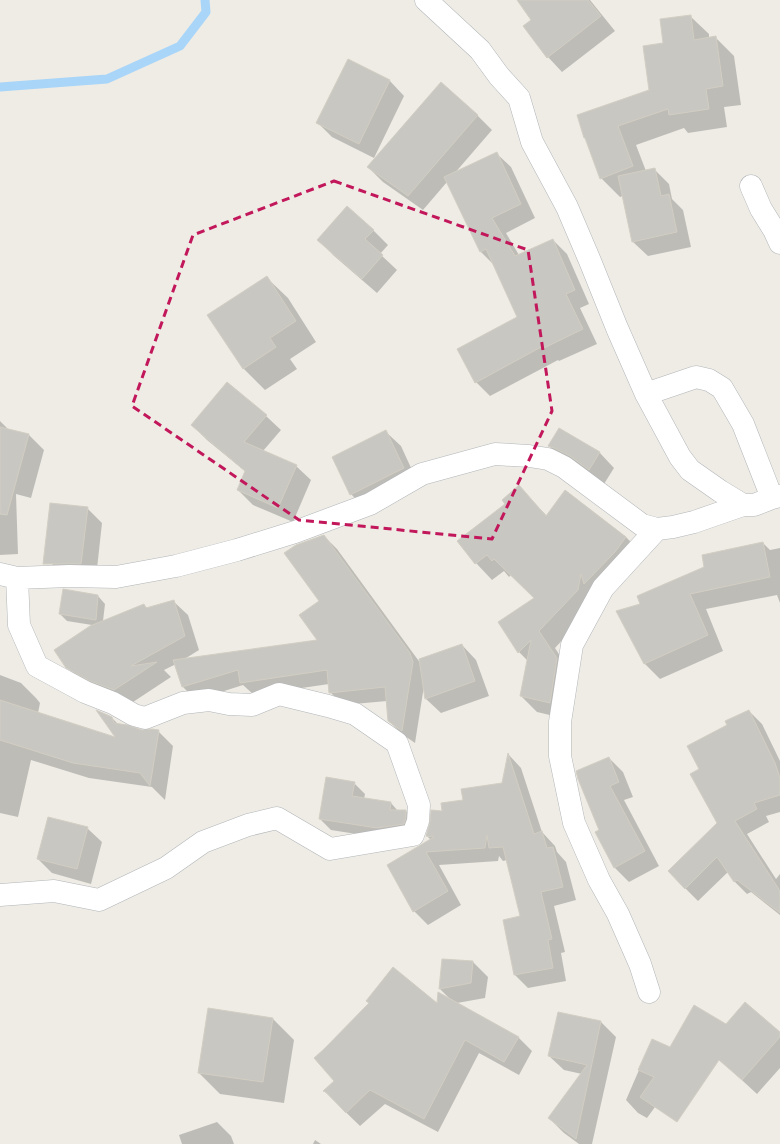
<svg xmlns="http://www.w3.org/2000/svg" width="780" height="1144" font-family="'DejaVu Sans',sans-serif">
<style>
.shadow{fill:#0003}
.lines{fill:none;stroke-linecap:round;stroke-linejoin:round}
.stream{stroke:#a9d5f9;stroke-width:9}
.building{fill:#c9c7c2;stroke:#d2cec3}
.minor-casing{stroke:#b2b5b9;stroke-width:23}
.minor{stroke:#fff;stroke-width:22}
.marked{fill:none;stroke:#c2185b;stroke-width:3;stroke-dasharray:8 5;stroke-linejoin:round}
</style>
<rect width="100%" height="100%" fill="#eeece5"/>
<path class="shadow" d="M 518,0 L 590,0 L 615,31 L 562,72 L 548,57 L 533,20 Z
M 690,16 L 709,34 L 709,38 L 715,37 L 734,56 L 741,105 L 724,107 L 727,127 L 688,133 L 684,128 L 636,145 L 646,171 L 654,169 L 669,184 L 672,199 L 683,210 L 691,247 L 648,256 L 633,242 L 623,196 L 620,197 L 601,178 L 587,139 L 650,91 L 664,43 Z
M 348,60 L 390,81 L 404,96 L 374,158 L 332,137 L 317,122 Z
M 477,115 L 492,130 L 454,174 L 496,153 L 511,167 L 535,218 L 506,233 L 519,255 L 553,240 L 567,254 L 589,304 L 580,308 L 597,344 L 559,361 L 558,360 L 490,396 L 476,382 L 518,317 L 494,265 L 481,252 L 447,182 L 423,210 L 383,182 L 368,167 Z
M 373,230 L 388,245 L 380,254 L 397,270 L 377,293 L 333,255 L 319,240 Z
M 266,277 L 288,298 L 316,342 L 290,359 L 297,369 L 265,390 L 244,369 L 209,316 Z
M 266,416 L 281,430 L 263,451 L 296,466 L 311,480 L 293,522 L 253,505 L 238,490 L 246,472 L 207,440 L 192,425 Z
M 0,421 L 9,430 L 29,435 L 44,450 L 31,498 L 16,494 L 18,554 L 0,555 Z
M 560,429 L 600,453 L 614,468 L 604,484 L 564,461 L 549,446 Z
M 386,432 L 401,446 L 418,483 L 365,509 L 351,494 Z
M 519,487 L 547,516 L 566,491 L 626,537 L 642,554 L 555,648 L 573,676 L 567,719 L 537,712 L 521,696 L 528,661 L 519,652 L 500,622 L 536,599 L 511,575 L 509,577 L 504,571 L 492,580 L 476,563 L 507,505 Z
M 87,508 L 102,523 L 96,578 L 67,578 L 52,564 Z
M 324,536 L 337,549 L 421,664 L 462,645 L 476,660 L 489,696 L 441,713 L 426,699 L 424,686 L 415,743 L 402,734 L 389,721 L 387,701 L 343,705 L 330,692 L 329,684 L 254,695 L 243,685 L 196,700 L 183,687 L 176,664 L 164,670 L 171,677 L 130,704 L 82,682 L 67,667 L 92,625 L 67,621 L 60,614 L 64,590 L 98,596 L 105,604 L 103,621 L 144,605 L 148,609 L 173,601 L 188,615 L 199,650 L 183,660 L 319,640 Z
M 763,543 L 770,550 L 780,548 L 780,603 L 777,595 L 706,609 L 723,651 L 660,679 L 644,663 L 641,604 Z
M 0,675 L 21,683 L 36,698 L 40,703 L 38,713 L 118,739 L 112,718 L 119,725 L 142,731 L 158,731 L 173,746 L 165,800 L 152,787 L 89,778 L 31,760 L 18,817 L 0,813 Z
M 749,711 L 762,724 L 780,761 L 780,812 L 766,816 L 769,822 L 747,834 L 776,879 L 780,874 L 780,915 L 751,892 L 747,894 L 734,881 L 728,872 L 698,901 L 685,888 L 718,824 L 701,769 L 728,725 Z
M 509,755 L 521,768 L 542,832 L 555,846 L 557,852 L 566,862 L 576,900 L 554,906 L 565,952 L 561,953 L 566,981 L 528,988 L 515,975 L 504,921 L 521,917 L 507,860 L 503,861 L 499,856 L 498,861 L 439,865 L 461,905 L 428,925 L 414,911 L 388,865 L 431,840 L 427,836 L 443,812 L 464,800 L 503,784 Z
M 609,758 L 623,772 L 633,797 L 624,800 L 659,866 L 629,882 L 615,868 L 600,831 Z
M 354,783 L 365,794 L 364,799 L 391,803 L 398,811 L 406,811 L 417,822 L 388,839 L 331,830 L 320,819 Z
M 87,828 L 102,842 L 91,884 L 52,873 L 38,859 Z
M 443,960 L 473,962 L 488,977 L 485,998 L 457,1003 L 518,1037 L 532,1051 L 519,1075 L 479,1053 L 438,1132 L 385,1104 L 360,1126 L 324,1091 L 449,998 L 440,989 Z
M 558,1013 L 601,1022 L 616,1037 L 592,1144 L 579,1144 L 564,1133 L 549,1118 L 582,1074 L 564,1070 L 549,1056 Z
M 273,1019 L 294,1040 L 284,1103 L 220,1094 L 199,1073 Z
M 780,1034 L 780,1068 L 757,1094 L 720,1060 Z
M 652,1040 L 687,1063 L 647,1118 L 638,1113 L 626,1100 Z
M 217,1122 L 231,1136 L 234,1144 L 182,1144 L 179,1135 Z
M 315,1140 L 321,1144 L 313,1144 Z"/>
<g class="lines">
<path class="stream" d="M 0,87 L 107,79 L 180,46 L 206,12 L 205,0"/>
</g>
<path class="building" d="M 517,0 L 588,0 L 601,16 L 547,58 L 523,26 L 531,20 Z
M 691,15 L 694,40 L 716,36 L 723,86 L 706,89 L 709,109 L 669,115 L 668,109 L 618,126 L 633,166 L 600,179 L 585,138 L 584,138 L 577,115 L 649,90 L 643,46 L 663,43 L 660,19 Z
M 348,59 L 390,80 L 359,144 L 316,123 Z
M 441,82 L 478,115 L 408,196 L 367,167 Z
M 497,152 L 521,204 L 492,218 L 515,256 L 553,239 L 575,290 L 566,294 L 583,329 L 544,348 L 543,346 L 475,383 L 457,349 L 517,317 L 486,249 L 480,252 L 444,177 Z
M 655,168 L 661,196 L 669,194 L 677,232 L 632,242 L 618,176 Z
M 347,206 L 374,230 L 365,239 L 383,255 L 362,279 L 317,240 Z
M 267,276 L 296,321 L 270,338 L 276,347 L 243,369 L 207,315 Z
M 227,382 L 267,415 L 244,442 L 297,465 L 278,508 L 237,490 L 245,471 L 191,425 Z
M 0,427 L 29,434 L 7,515 L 0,514 Z
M 559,428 L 600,452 L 589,470 L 570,456 L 554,448 L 548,446 Z
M 386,430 L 404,468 L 350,495 L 332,457 Z
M 519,485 L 546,516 L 565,490 L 626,537 L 615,552 L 584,584 L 581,574 L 578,590 L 539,631 L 557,658 L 550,703 L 520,696 L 531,640 L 518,653 L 498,622 L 534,598 L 494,559 L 492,561 L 487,555 L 475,564 L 457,541 L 505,504 L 502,500 Z
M 50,503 L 88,507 L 81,564 L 43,564 Z
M 324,535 L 410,653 L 413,662 L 402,731 L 388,721 L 385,687 L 329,693 L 327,670 L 240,683 L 238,670 L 182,687 L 173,660 L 317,640 L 299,615 L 319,601 L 284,553 L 296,545 Z
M 763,542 L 770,577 L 690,594 L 708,635 L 644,664 L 616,611 L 640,604 L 637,596 L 704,567 L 702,555 Z
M 63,589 L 98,595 L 96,620 L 59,614 Z
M 174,600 L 185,636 L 131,666 L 157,662 L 114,690 L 90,681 L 66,668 L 54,650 L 90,626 L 144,604 L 146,608 Z
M 462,644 L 475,681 L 425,699 L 419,659 Z
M 0,700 L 115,737 L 96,710 L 112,717 L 114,723 L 127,725 L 142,730 L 152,729 L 159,730 L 150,786 L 140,773 L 73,763 L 0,740 Z
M 749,710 L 775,763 L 780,778 L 780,795 L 754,803 L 757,809 L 735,821 L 780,891 L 780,913 L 737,880 L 734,882 L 717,857 L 685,889 L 668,871 L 717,823 L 690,774 L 699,769 L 687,746 L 727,725 L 725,721 Z
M 508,753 L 534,834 L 542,831 L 547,848 L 553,847 L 563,887 L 541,892 L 552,939 L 548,940 L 553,968 L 514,975 L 503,920 L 520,916 L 503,847 L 489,848 L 487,835 L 485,848 L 426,852 L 448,891 L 413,912 L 387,865 L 434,837 L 426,836 L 430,822 L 431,810 L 442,811 L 441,803 L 463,800 L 461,789 L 502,783 Z
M 609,757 L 619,782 L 610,786 L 645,851 L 614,868 L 595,832 L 599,830 L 578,779 L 576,771 Z
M 326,777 L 355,782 L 352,796 L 391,802 L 390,810 L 406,810 L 406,818 L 404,824 L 377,828 L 319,819 Z
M 48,817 L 88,827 L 77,869 L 37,859 Z
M 442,959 L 473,961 L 471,983 L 439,989 Z
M 393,967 L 437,1003 L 438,992 L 519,1037 L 504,1062 L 465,1040 L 424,1119 L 370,1090 L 346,1113 L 326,1092 L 323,1091 L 334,1081 L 314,1058 L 324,1049 L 369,1003 L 366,1001 Z
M 745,1002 L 780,1032 L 780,1037 L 742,1080 L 719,1060 L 677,1122 L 640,1097 L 654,1077 L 638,1070 L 652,1039 L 670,1047 L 694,1005 L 726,1024 Z
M 208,1008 L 273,1018 L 263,1082 L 198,1073 Z
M 558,1012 L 601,1021 L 576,1139 L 548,1118 L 587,1065 L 548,1056 Z"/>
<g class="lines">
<g class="minor-casing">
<path id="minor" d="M 426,0 L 480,50 L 499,76 L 519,98 L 532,142 L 567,207 L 590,261 L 617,328 L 646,394 L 680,457 L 690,470 L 720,491 L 743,505
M 751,186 L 761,209 L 774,230 L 780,243
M 646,394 L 696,377 L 709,380 L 722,388 L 743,424 L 772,498
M 0,574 L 17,578 L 69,576 L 116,577 L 176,566 L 237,550 L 295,532 L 370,504 L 422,474 L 495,454 L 529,456 L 548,459 L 564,467 L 642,525 L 657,529 L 673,527 L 694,522 L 743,505 L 754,505 L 772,498 L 780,496
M 0,895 L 54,891 L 99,900 L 166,868 L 203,842 L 248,825 L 277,818 L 330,849 L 413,835 L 418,821 L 419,805 L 397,743 L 355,714 L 328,706 L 279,694 L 252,705 L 229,704 L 209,700 L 183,703 L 145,718 L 134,715 L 113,703 L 85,692 L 37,666 L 19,625 L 17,578
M 649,992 L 640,964 L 618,914 L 599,880 L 574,823 L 560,756 L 560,722 L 572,645 L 603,588 L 657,529"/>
</g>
<use href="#minor" class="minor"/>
</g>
<path class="marked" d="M 334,181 L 528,250 L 552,411 L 492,539 L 299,520 L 132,406 L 193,235 Z"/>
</svg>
